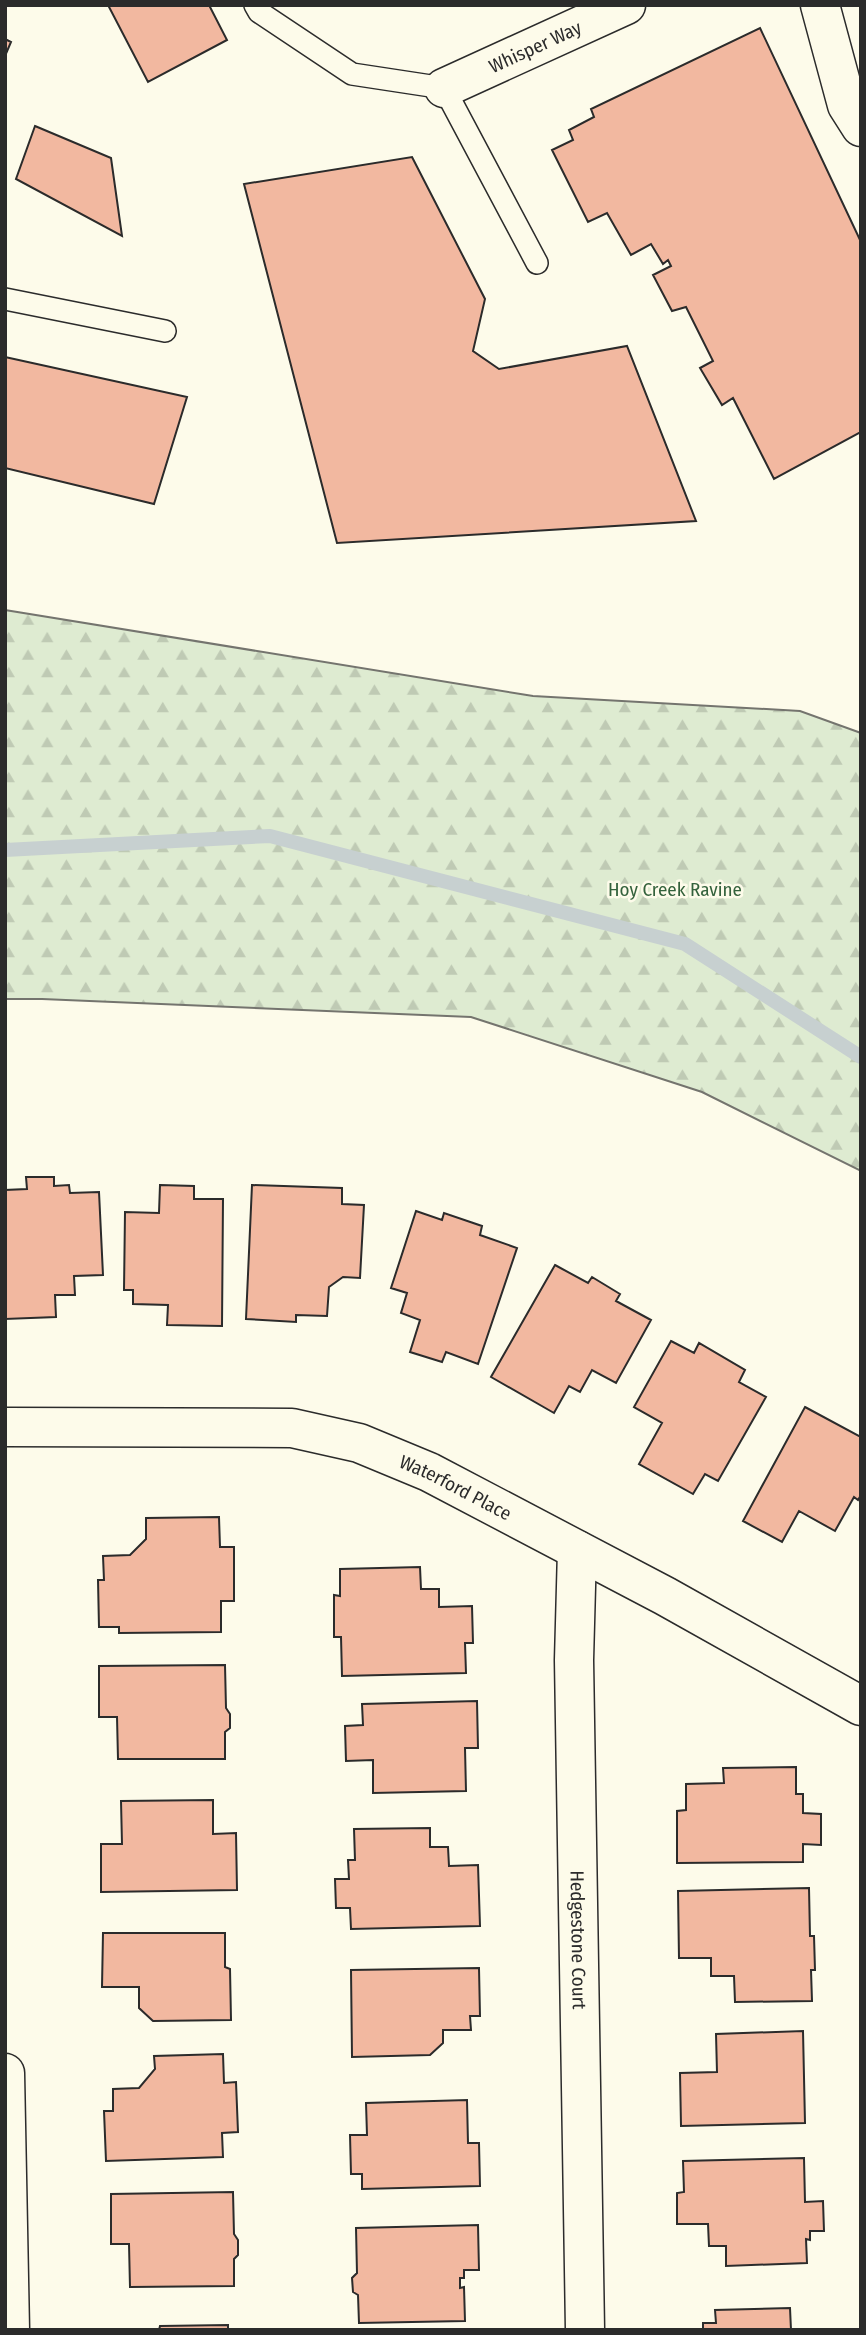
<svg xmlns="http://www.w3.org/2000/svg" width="866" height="2335" font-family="'Fira Sans Condensed',sans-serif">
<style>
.forest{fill:url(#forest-firs);stroke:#74746e;stroke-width:2}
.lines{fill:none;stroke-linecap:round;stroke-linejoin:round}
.stream{stroke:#c7d0d0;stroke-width:14}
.building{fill:#f2b8a0;stroke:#2b2b2b;stroke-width:2}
.lane-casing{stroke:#2b2b2b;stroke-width:24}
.street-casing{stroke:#2b2b2b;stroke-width:41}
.lane{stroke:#fdfbea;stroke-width:21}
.street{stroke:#fdfbea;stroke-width:38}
.labels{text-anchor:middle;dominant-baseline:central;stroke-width:5;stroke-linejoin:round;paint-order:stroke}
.street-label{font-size:19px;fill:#2b2b2b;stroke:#fdfbea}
.park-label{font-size:19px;fill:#34623c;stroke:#fdfbea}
</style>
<defs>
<pattern id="forest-firs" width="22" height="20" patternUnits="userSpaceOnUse" patternTransform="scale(1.75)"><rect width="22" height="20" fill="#deebd1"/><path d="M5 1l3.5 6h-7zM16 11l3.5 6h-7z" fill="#bfcab4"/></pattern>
</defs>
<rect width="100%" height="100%" fill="#fdfbea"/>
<path class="forest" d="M 5,610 L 533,696 L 800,711 L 861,733 L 861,1171 L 702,1092 L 471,1017 L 42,999 L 5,999 Z"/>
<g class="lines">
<path class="stream" d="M 5,850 L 270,836 L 685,944 L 861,1057"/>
</g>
<path class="building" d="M 108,5 L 209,5 L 227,40 L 148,82 Z
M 760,28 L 861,242 L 861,432 L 774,479 L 733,398 L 722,405 L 700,368 L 713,361 L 686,307 L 672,311 L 653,275 L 671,266 L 668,260 L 663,264 L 651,244 L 631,255 L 607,213 L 588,222 L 552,150 L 573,140 L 569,130 L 594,117 L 591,109 Z
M 5,39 L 11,42 L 5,56 Z
M 35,126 L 111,158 L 122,236 L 16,179 Z
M 412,157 L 485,299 L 473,351 L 499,369 L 627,346 L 696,521 L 337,543 L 244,184 Z
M 5,357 L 187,397 L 154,504 L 5,468 Z
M 26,1177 L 54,1177 L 54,1186 L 69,1185 L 70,1193 L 99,1192 L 103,1275 L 74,1276 L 75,1295 L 55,1295 L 56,1317 L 5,1319 L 5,1190 L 27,1189 Z
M 160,1185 L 194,1186 L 194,1199 L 223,1199 L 222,1326 L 167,1325 L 168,1305 L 133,1304 L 133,1290 L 124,1290 L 125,1212 L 159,1213 Z
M 252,1185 L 342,1188 L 342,1204 L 364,1205 L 360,1278 L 343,1277 L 329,1287 L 327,1316 L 296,1315 L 296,1322 L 246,1319 Z
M 416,1211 L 442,1220 L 444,1213 L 482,1226 L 480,1235 L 517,1248 L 478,1364 L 446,1352 L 442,1362 L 410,1352 L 420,1320 L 401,1313 L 407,1293 L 391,1288 Z
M 555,1265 L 588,1283 L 592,1277 L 620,1294 L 616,1301 L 651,1320 L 616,1383 L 592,1370 L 580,1392 L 569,1386 L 554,1413 L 491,1377 Z
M 671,1341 L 694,1353 L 699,1343 L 745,1370 L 739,1382 L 766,1397 L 718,1481 L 705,1474 L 693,1494 L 639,1464 L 662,1423 L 634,1407 Z
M 805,1407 L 861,1437 L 861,1495 L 858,1500 L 854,1497 L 835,1531 L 799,1511 L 782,1542 L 743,1521 Z
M 219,1517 L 220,1547 L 234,1547 L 234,1601 L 221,1601 L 221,1632 L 119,1633 L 119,1627 L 99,1627 L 98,1580 L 104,1580 L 103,1556 L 130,1555 L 146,1539 L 146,1518 Z
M 420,1567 L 421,1589 L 439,1589 L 439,1607 L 472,1606 L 473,1643 L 465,1643 L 466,1673 L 342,1676 L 341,1637 L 334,1637 L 334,1595 L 340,1596 L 340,1569 Z
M 225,1665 L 226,1708 L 230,1714 L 230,1728 L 225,1732 L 225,1759 L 118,1759 L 117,1717 L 99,1717 L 99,1666 Z
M 477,1701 L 478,1748 L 465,1748 L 466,1791 L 373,1793 L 373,1760 L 346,1761 L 345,1726 L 363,1725 L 362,1704 Z
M 796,1767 L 796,1794 L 803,1794 L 803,1813 L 821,1814 L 821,1845 L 803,1844 L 803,1862 L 677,1863 L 677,1811 L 686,1810 L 686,1784 L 724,1783 L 723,1768 Z
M 213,1800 L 213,1834 L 236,1833 L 237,1890 L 101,1892 L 101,1844 L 122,1844 L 121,1801 Z
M 430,1828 L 430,1847 L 448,1847 L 449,1866 L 478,1865 L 480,1926 L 351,1929 L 350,1908 L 336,1908 L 335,1879 L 349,1879 L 348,1860 L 355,1860 L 354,1829 Z
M 809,1888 L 810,1936 L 814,1936 L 815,1970 L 811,1970 L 812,2001 L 735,2002 L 734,1976 L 711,1976 L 711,1958 L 679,1958 L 678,1891 Z
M 103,1933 L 225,1933 L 225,1967 L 230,1969 L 231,2020 L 153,2021 L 139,2008 L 139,1987 L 102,1987 Z
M 479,1968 L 480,2016 L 470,2016 L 471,2030 L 443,2030 L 443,2043 L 430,2055 L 352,2057 L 351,1970 Z
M 803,2031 L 805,2123 L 681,2126 L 680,2073 L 717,2072 L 716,2034 Z
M 223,2054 L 224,2083 L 236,2082 L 238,2132 L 222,2133 L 223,2157 L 106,2161 L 104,2111 L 113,2111 L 113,2089 L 139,2088 L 155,2069 L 154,2056 Z
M 467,2100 L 468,2143 L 479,2143 L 480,2186 L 362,2189 L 362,2174 L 351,2174 L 350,2135 L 367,2135 L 366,2103 Z
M 804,2158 L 805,2202 L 823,2201 L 824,2231 L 810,2231 L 810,2240 L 806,2239 L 807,2263 L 726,2266 L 726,2246 L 709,2246 L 708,2224 L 677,2224 L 677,2193 L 684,2192 L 683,2161 Z
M 233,2192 L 234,2234 L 238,2240 L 238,2255 L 234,2259 L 234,2286 L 130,2287 L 129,2244 L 111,2244 L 111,2194 Z
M 478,2225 L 479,2270 L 464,2270 L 464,2278 L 460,2278 L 460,2288 L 464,2287 L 465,2321 L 359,2323 L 358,2295 L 353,2292 L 352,2278 L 357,2273 L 356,2228 Z
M 790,2308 L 791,2330 L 703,2330 L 703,2323 L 716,2323 L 715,2310 Z
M 228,2325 L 228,2330 L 159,2330 L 160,2326 Z"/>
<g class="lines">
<g class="lane-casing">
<path id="lane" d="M 255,5 L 259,12 L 352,74 L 444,88 L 537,263
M 5,299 L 165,331"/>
</g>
<g class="street-casing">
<g id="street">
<path d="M 820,5 L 847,105 L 861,127"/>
<path id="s1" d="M 444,88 L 626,5"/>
<path id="s2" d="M 5,1427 L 292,1428 L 359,1443 L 429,1472 L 665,1596 L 861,1706"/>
<path id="s3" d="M 577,1550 L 574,1660 L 585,2330"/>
<path d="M 5,2073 L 10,2330"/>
</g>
</g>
<use href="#lane" class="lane"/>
<use href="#street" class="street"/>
</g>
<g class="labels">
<g class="street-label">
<text stroke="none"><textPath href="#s1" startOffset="100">Whisper Way</textPath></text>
<text stroke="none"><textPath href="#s2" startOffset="462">Waterford Place</textPath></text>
<text stroke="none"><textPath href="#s3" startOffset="390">Hedgestone Court</textPath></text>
</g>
<g class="park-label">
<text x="675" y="889">Hoy Creek Ravine</text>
</g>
</g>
<rect width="866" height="2335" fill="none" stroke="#2b2b2b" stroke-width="14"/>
</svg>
